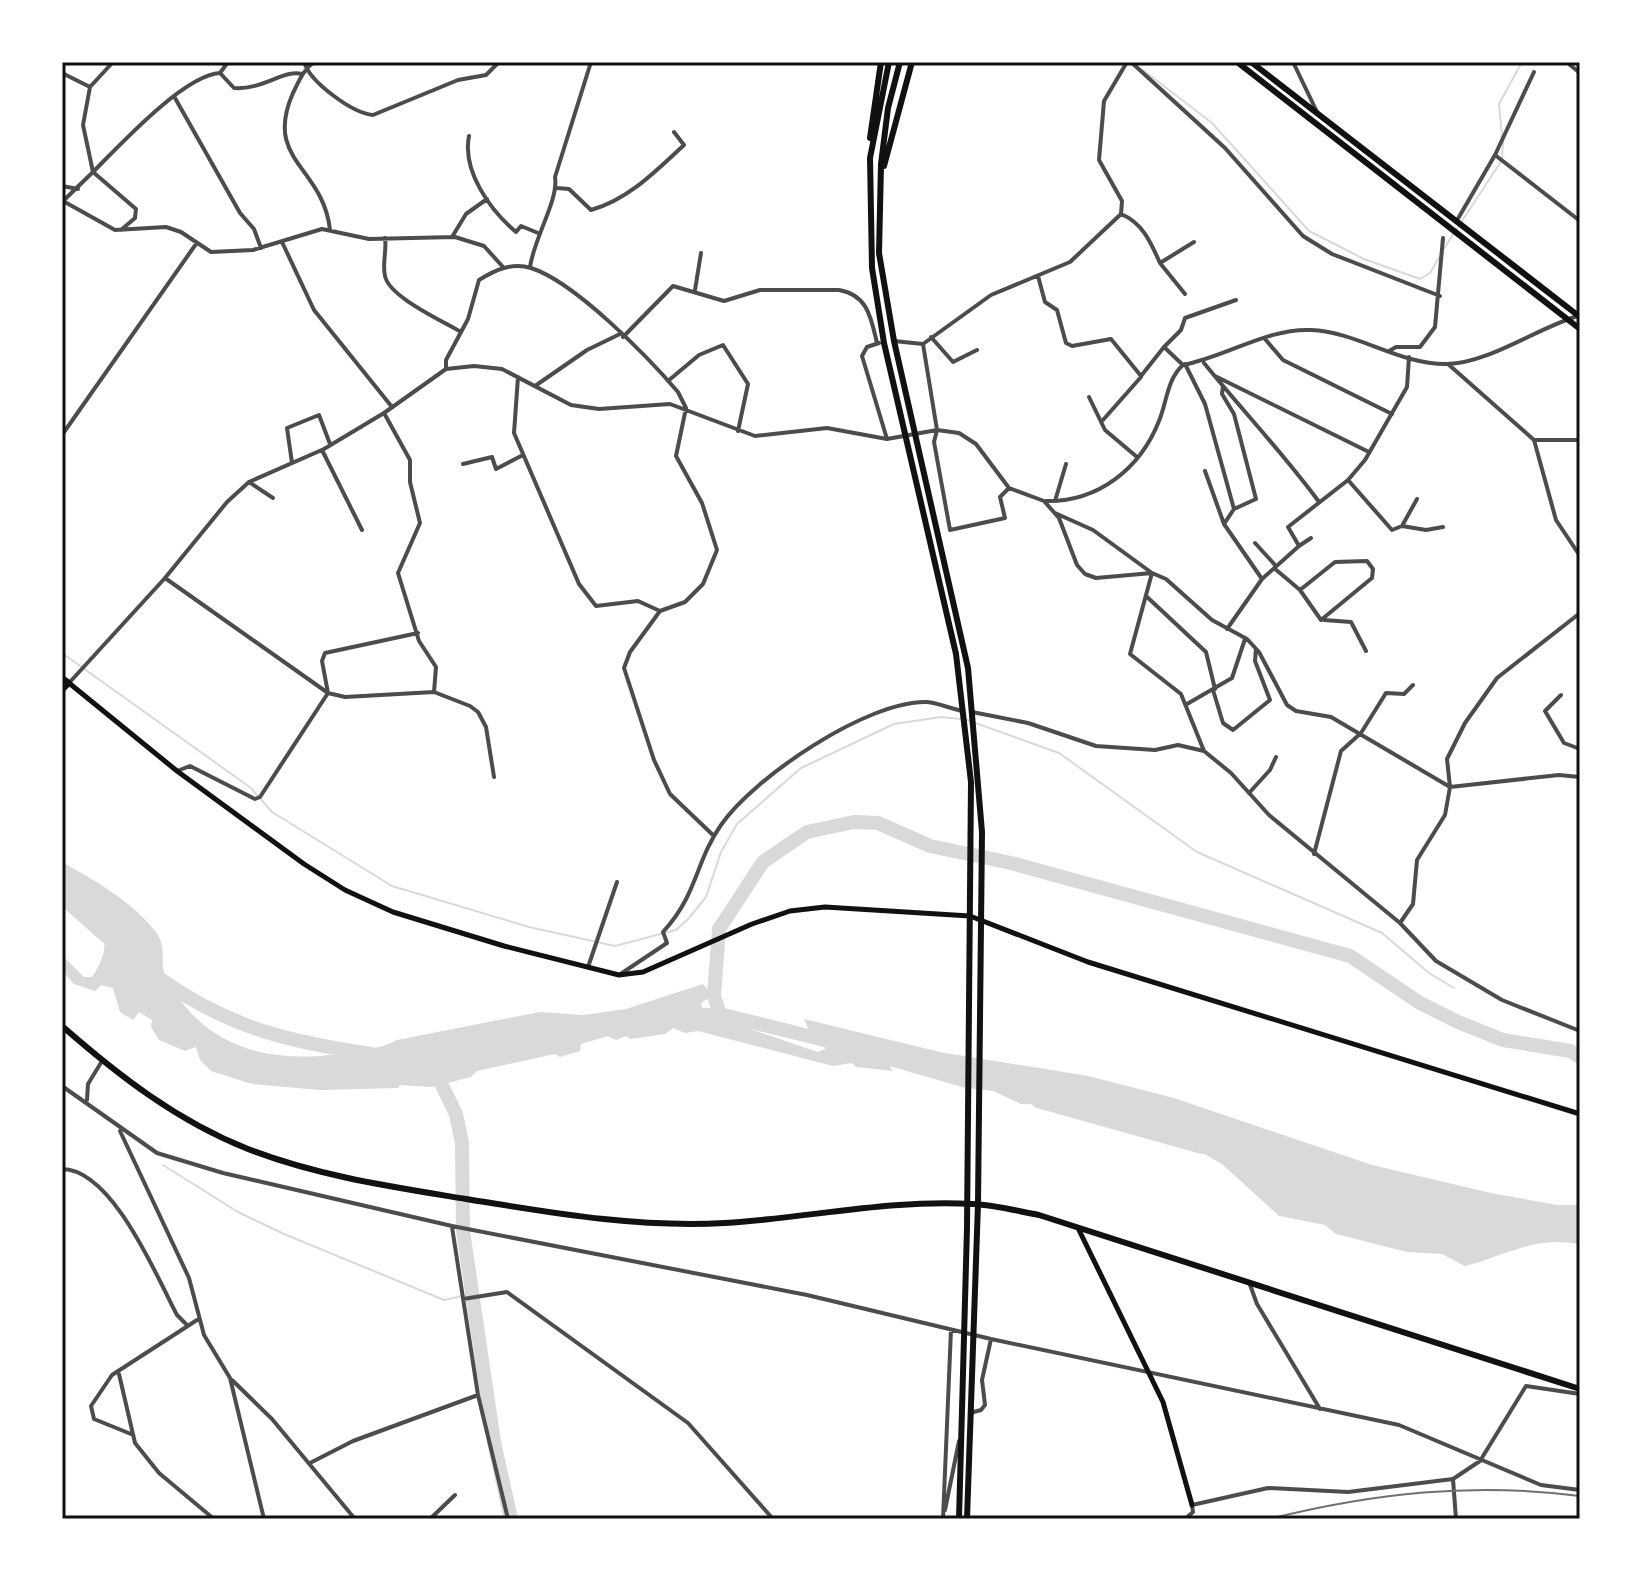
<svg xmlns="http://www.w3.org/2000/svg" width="1642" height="1581" font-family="Cabin,sans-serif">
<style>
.water{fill:#d9d9d9}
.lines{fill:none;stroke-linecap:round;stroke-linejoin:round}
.stream{stroke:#d9d9d9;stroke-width:2}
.river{stroke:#d9d9d9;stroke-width:14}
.minor{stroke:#4c4c4c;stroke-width:4}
.tertiary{stroke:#4c4c4c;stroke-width:4}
.secondary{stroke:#111;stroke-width:5}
.primary{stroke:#111;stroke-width:6}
.trunk{stroke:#111;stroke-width:6}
.rail{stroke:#707070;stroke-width:2}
.neatline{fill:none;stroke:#111;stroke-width:3}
</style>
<rect width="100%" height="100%" fill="#fff"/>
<path class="water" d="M 62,862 C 94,880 133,902 155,931 C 169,949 158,962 166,977 C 203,1049 271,1065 344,1053 C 362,1050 381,1049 397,1040 L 540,1012 L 583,1015 L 626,1009 L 703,984 L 713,995 L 701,1003 L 703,1013 L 818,1052 L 825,1049 L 825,1042 L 810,1033 L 804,1019 L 940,1052 L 1088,1076 L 1174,1098 L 1372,1165 L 1491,1193 L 1557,1205 L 1580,1205 L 1580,1244 C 1530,1237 1510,1254 1465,1266 L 1442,1254 L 1407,1252 L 1336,1234 L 1325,1225 L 1279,1216 L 1222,1164 L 1171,1135 L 1120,1121 L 1085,1116 L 1063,1105 L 1021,1104 L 993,1091 L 960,1087 L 935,1070 L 885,1059 L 893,1071 L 856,1067 L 852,1063 L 833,1066 L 698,1031 L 685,1033 L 673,1028 L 665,1034 L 631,1039 L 626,1036 L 616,1040 L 608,1036 L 581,1044 L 580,1051 L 560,1057 L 555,1054 L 477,1071 L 471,1077 L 432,1087 L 400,1085 L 398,1088 L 320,1090 L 252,1084 L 211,1071 L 200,1060 L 196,1047 L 185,1051 L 159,1040 L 151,1027 L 152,1020 L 139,1012 L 133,1020 L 120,1012 L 113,988 L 101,985 L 95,991 L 74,984 L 62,971 L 62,955 L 84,977 L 92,977 C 102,963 111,942 98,927 L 89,928 L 62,906 Z"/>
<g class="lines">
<path class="stream" d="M 1143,70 L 1212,123 L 1309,231 L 1364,259 L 1420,279 L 1430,273 L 1440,256
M 1502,136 L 1499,104 L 1522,62
M 1443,250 L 1502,160 L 1503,142
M 62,653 L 251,788 L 272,812 L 392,886 L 529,927 L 615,946 L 676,930 L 689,918 L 706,897 L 721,852 L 737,824 L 801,768 L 894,724 L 941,717 L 960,719
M 967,720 L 1059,753 L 1197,852 L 1382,933 L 1429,973 L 1454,988
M 163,1165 L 238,1212 L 284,1234 L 444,1300 L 472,1294"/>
<path class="river" d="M 62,897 L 115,944
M 160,979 C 230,1028 289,1042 372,1054
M 689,1015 L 723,1015 L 837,1043
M 720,1015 L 714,996 L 719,929 L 763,862 L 807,832 L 854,822 L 878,823 L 930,846 L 1011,863 L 1350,956 L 1420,1003 L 1458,1022 L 1503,1040 L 1570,1051 L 1580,1057
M 887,1058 L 956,1078
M 433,1067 L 456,1114 L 462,1143 L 463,1231 L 494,1442 L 511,1519
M 1038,1101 L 1202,1147"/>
<path class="minor" d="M 113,62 L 90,87 L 83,125 L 93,172 L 136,209 L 135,218 L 121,230
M 304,62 C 310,82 352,113 373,115 L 458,80 L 486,75 L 499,62
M 314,62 C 303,70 299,81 293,93 C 263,161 323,166 330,230
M 1131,62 L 1225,148 L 1303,236 L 1332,254 L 1440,296
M 1293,62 L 1317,112
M 1570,65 L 1580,73
M 62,73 L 90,87
M 220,73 L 234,88 C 263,90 284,69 302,74
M 175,98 L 240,213 L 254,229 L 261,248
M 469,136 C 462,171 490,210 516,232 L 521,226 L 538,233
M 1495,155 L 1580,221
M 93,172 C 120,145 184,75 220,73 L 228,62
M 62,186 L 78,189
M 557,188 L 569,189 L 591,210 C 628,200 657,170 684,145 L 674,132
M 63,201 L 115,230 L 166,227 L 181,232 L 211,252 L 253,250 L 322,229 L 369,239 L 455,237 L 484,246 L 503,267
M 1121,214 C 1143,223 1151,243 1160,263 L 1194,242
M 1456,222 L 1495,155 L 1534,72
M 452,237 L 466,214 L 487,199
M 385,238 C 387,250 382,264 385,276 C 389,297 443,321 461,332
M 282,242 L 314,310 L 392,407
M 1160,263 L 1185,294
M 530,267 C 534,238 559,199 555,177 L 591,62
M 1038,276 L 1045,302 L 1057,310 L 1066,343 L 1072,346 L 1111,339 L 1141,376 L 1164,347 L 1183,365
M 695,290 L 701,253
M 623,337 L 673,286 L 724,301 L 760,290 L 839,290 C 868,295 871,318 877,343
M 931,337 L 953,362 L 977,350
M 1265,339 L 1283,360 L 1392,414
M 894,341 L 923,344 L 991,295 L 1070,262 L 1121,214 L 1122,201 L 1099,160 L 1104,101 L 1127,62
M 879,343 L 867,347 L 862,356 L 887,439
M 1164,347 L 1181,330 L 1185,318 L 1236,300
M 1389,351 L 1396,347 L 1420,347 L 1435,327 L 1443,238
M 1204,363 C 1242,410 1283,453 1319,502
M 1185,364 L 1205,404 L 1234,509
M 1448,364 L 1534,440 L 1580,440
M 446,369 L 446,360 L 468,319 L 479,280 C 495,270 512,262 531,268 C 575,282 648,357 678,392 L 686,408 L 676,456 L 702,503 L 717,550 L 703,584 L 685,602 L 660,611 L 630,652 L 624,668 L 654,760 L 670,794 L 714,836
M 1215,376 L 1369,452
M 518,377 L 514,433 L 579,584 L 596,606 L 638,601 L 660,611
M 668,381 L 699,355 L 723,345 L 748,384 L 738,431
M 535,386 L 587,350 L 620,334
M 1223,386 L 1222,394 L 1234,414 L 1256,499 L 1234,509 L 1224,524 L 1262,579
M 1089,397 L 1105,430 L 1137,457
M 384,413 L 410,460 L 410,482 L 420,523 L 398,573 L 419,641 L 436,667 L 434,692
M 1103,420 L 1141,377
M 62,435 L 196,244
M 1534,440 L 1556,520 L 1580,556
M 322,450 L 362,530
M 292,463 L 287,428 L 319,415 L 330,444
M 463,464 L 492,457 L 496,469 L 523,455
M 1205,471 L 1224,524
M 1348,480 L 1392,530 L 1402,526 L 1417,499
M 1009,488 L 1044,501 L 1059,518 L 1077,565 L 1085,574 L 1096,578 L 1152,573 L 1166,579 L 1212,620 L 1247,639 L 1259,652 L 1287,705 L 1296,711 L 1331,717 L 1450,787 L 1559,775 L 1580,777
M 273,498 L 249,482 L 324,449 L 384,413 L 446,369 L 474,366 L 502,369 L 571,405 L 599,409 L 670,404 L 755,436 L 827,428 L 887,439 L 937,430 L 959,433 L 976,444 L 1009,488 L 1000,497 L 1005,518 L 950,530 L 934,442 L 937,430 L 923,344
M 1046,501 C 1098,502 1140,469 1159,421 C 1167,402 1167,379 1183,365 C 1226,357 1267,328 1311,330 C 1358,332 1400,365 1447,364 C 1489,363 1537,328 1578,316
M 1055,501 L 1066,464
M 1055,513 L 1093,530 L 1152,573 L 1130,654 L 1181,694 L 1204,751
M 1402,526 L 1426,530 L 1443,527
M 1255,543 L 1276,566
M 1299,546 L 1311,538
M 1274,568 L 1300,590 L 1321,620 L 1372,578 L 1373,569 L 1367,561 L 1335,562 L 1300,590
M 165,578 L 328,693 L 345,697 L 434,692 L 470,706 L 478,712 L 486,727 L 494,777
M 1146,596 L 1206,652 L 1215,689
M 1324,620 L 1351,622 L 1366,651
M 1227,629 L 1262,579 L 1299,546 L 1288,527 L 1348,480 L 1365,460 L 1407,387 L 1409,357
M 1213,690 L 1223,723 L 1233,730 L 1270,700 L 1255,661 L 1256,649
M 1561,695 L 1545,711 L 1564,743 L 1580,749
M 1187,704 L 1232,678 L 1245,639
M 972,712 L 1028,723 L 1096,746 L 1155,750 L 1178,745 L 1204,751 L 1231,773 L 1269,815 L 1400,923 L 1436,961 L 1502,1000 L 1580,1031
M 177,771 L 190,766 L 255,799 L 260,797 L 328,693 L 322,661 L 325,653 L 418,633
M 1249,793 L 1270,770 L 1276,757
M 1314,854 L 1341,751 L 1361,733 L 1386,693 L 1404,694 L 1413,685
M 1400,923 L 1413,904 L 1417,860 L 1445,815 L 1450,787 L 1447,759 L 1465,723 L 1497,678 L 1580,613
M 588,967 L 617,882
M 619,975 L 667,943 L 663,932 C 698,894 695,862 721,825 C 753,778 868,700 927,702 C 939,703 951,709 963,711
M 62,1086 L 157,1153 L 223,1173 L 452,1226 L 807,1295 L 991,1339 L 1399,1425 L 1541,1485 L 1580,1490
M 87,1100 L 88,1084 L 102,1061
M 120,1131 L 189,1278 L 204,1335 L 230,1378 L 264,1519
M 62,1169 C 112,1169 156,1275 177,1315 L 186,1324
M 452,1227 L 478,1395 L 508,1519
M 1249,1282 L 1257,1304 L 1320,1409
M 463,1299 L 507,1292 L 688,1423 L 773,1519
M 119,1374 L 135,1443 L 159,1473 L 214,1519
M 232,1380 L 272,1419 L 355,1519
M 970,1413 L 981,1410 L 985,1405 L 982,1380 L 991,1339
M 131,1434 L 94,1419 L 91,1406 L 112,1375 L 197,1320
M 310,1463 L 353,1441 L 478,1395
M 1453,1479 L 1456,1519
M 945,1510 L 959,1441
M 430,1519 L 455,1495
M 943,1519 L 951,1330
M 1185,1519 L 1193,1512 L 1192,1505 L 1268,1488 L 1348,1492 L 1453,1479 L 1480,1461 L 1526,1386 L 1580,1394"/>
<path class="tertiary" d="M 62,202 L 93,172
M 69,683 L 165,578 L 227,502 L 249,482"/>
<path class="secondary" d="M 69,683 L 177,771 L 304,864 L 345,890 L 393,912 L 504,946 L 619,975 L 643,972 L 752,924 L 790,911 L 825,907 L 970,916 L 1088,962 L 1580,1114
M 1078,1228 L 1163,1402 L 1192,1505"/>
<path class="primary" d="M 1237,62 L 1580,329
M 1251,62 L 1580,317
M 62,678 L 69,683 L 62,690
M 62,1026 C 118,1075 177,1121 248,1149 C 317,1176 393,1187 466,1199 C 553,1213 637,1228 725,1223 C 808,1218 890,1199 973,1204 C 995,1205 1017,1211 1039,1215 L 1580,1389"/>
<path class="trunk" d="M 889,62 L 870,158 L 872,268 L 884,343 L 956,654 L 971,782 L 967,1228 L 959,1519
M 900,62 L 888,108 L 881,164 L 879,253 L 894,341 L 968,668 L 982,832 L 978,1204 L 967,1519
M 870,138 L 881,62
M 884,166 L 912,62"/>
<path class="rail" d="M 1269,1519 C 1374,1493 1472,1482 1580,1496"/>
</g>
<rect width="1642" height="1581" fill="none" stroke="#ffffff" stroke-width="128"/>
<rect x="64" y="64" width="1514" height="1453" class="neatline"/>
</svg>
